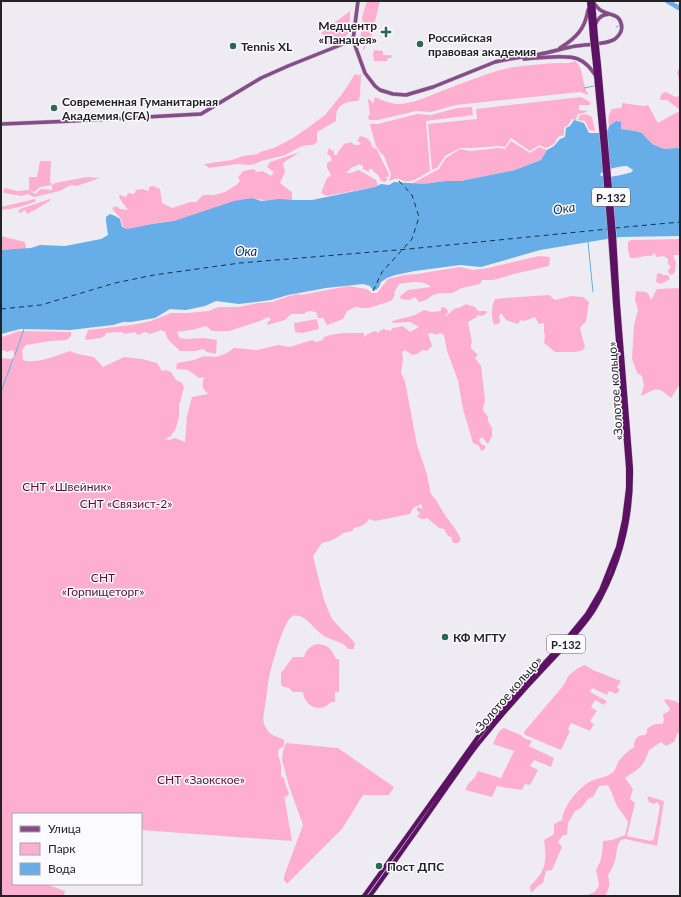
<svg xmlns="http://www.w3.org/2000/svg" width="681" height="897" font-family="Lato,sans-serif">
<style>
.green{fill:#feafd0}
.water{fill:#67ade7;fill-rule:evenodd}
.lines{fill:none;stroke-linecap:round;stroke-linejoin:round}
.stream{stroke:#67ade7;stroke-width:1}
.river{stroke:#67ade7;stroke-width:4.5}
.ferry{stroke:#14324a;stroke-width:1;stroke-dasharray:5 4;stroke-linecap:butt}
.secondary-casing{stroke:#c9c8cd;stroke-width:4.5}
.trunk-casing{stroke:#c9c8cd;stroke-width:5}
.secondary{stroke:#864c89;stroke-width:3.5}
.trunk{stroke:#5c1262;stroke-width:4}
.trunk-bridge-casing{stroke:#c9c8cd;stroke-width:5;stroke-linecap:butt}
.trunk-bridge{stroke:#5c1262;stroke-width:4}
.poi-dot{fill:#2d6750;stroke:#fbfafe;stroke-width:1.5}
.labels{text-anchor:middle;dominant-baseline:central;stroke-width:3;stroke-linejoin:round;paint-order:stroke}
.shield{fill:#fbfafe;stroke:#646365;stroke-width:1}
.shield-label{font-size:11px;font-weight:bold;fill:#232224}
.poi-label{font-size:12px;font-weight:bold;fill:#232224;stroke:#fbfafe;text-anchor:start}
.street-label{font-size:12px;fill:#232224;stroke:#fbfafe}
.park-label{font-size:12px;fill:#5a1038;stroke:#fbfafe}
.water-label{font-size:13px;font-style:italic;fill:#14324a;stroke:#fbfafe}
</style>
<rect width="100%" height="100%" fill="#eeecf2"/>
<path class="green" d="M 367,1 L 380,1 L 370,42 L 367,44 L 364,50 L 363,49 L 364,46 L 367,43 L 366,41 L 363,41 L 362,44 L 359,43 L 363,24 L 362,17 Z
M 350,11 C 350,34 351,37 329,46 L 326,37 L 321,33 Z
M 374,50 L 383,51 L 383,55 L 391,55 L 392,58 L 388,58 L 387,61 L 374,61 L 373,55 Z
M 575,61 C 585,69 581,85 589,95 L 580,92 L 456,105 L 431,112 L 416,111 L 378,120 L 369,120 L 368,116 L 370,115 L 368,100 L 369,99 L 373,103 L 375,97 C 382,100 390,104 398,104 C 412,104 426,97 439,92 C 464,83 488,72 514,67 C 528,65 543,64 557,63 C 563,63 570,64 575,61 Z
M 680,68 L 680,110 L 667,100 L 660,100 L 661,95 L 664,92 L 668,93 L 676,97 L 680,96 C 678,87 680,80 677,72 Z
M 357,74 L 358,76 L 361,74 L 360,96 L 358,101 C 350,101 340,103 337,111 C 336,114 336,118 336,121 L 317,132 L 317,142 L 313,145 C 299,144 294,152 282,156 C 275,158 268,159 261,161 C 259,162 257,163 255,164 C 249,166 243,164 237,164 C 228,165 218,167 209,168 L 204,164 L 232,160 L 243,156 L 258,154 L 260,152 L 274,148 L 293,138 L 313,124 L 325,115 L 342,94 L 352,79 L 354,75 Z
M 581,97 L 590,102 L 590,105 L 579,105 L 579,110 L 587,111 L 587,112 L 578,114 L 577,116 L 576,120 L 572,119 L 568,125 L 564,128 L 564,135 L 558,137 L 554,144 L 546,148 L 539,145 L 530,151 L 511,138 L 505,147 L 500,146 L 470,148 L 460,148 L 445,156 L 438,167 L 432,170 L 428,124 L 477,119 L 476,109 Z
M 622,103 L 644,106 L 648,105 L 658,123 L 670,116 L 680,111 L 680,149 L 677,148 L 664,149 L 652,144 L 642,133 L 635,131 L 621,129 L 618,122 L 616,121 L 609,126 C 608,118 608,116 612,109 L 620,108 L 622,107 Z
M 472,107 L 473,115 L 426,121 L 430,171 C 426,173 415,181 410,181 C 401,183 401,175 389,181 L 391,174 L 384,156 L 379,151 L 378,148 L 376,147 C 375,139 371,132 370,124 L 378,124 L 417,114 L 431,115 L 457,108 Z
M 586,114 L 592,117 L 595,131 L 589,130 L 585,121 L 578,120 L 580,115 Z
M 360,136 C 367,137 371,140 372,147 L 377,149 L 380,156 L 389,174 L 388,177 L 385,177 L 385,178 L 388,179 L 385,182 L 381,181 L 378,175 L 373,171 L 372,169 L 369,169 L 369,172 L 363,169 L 363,166 L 359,164 L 356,166 L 352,167 L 346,173 L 351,173 L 359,170 C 365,173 370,177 376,180 L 378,185 L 375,187 L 326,196 L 321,193 L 327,178 L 331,175 L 327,168 L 327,163 L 332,160 L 330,156 L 327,154 L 329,148 L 334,152 L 334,155 L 337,155 C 339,149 341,149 344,144 L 351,142 L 355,145 L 359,145 L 361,143 L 357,141 Z
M 511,141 L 530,153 L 539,147 L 547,150 L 541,160 L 515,170 L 461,181 L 446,181 L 423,184 L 411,184 L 439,169 L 446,158 L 460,149 L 470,151 L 499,148 L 505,149 Z
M 300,152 L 283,163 L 285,172 L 280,183 L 289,190 L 292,192 L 292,200 C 279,199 266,202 253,198 L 197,214 L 174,221 L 152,224 L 127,229 L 123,227 L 121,219 L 114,211 L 112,208 L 116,206 L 120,209 L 128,210 L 122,202 L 119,197 L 120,195 L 126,197 L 128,193 L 134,194 L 136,190 L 142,189 L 149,191 L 149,187 L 153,186 L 160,189 L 162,203 L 172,208 L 190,202 L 196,202 L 203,195 L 214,195 L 225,192 L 236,185 L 240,181 L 238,177 L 243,171 L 254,169 L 256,172 L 263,171 L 271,176 L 274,172 L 267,167 L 270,162 Z
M 40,161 L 51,161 L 50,182 L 53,185 L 55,183 L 87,177 L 100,178 L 77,186 L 71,185 L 60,191 L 34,197 L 28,194 L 21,196 L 4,193 L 3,191 L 5,188 L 17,191 L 29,190 L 35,194 L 41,189 L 52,190 L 52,185 L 40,187 L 34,192 L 29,190 L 29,177 L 37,177 Z
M 35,199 L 36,201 C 25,206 13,209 1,210 L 1,207 Z
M 50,199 L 51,200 L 35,210 L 30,212 L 29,214 L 25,212 L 26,211 L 24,210 L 21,213 L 18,212 L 20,209 Z
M 1,236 L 25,242 L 26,246 L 26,249 L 1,250 Z
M 680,239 L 680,255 L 674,255 L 674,259 L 676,262 L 675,272 L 672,275 L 669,274 L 668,270 L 671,267 L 668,264 L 668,259 L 664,256 L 656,257 L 655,253 L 651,256 C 644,255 638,259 630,258 L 628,250 L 628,242 L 631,240 Z
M 539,256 L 550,257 L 549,266 L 514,274 L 493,280 L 482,280 L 480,284 L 462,288 L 452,293 L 440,293 L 433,295 L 426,300 L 419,302 L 415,297 L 410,300 L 401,299 L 400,296 L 408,290 L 431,287 C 422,279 409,283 399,284 L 394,293 L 395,295 L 391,301 L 369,308 L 361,308 L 355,307 L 347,311 L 343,319 L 327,325 L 323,318 L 318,318 L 316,312 L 309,311 L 303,314 L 291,314 L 285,320 L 267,325 L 267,323 L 271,319 L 268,317 L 260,321 L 229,331 L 212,331 L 206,326 L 196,329 L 177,332 L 180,338 L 188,339 L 203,338 L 217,340 L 216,354 L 207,352 L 203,349 L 195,351 L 180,351 C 172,342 169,344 165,332 L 161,330 L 150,334 L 145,332 L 138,335 L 135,332 L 125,334 L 121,332 L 106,333 L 105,336 L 100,338 L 86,340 L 85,338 L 88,330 L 131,325 L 151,321 L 171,313 L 187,313 L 209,311 L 218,307 L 238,307 L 258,303 L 272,302 L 289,296 L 298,294 L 301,295 L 327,290 L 349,286 L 367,289 L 372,293 L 377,293 L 388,279 L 404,275 L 417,274 L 460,267 L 473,270 L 488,268 Z
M 660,273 L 663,275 L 668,275 L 670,279 L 661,284 L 656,282 L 657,274 Z
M 678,288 L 680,291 L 680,384 L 671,398 C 658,387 657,387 642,396 L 641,395 L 644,386 L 642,376 L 637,373 L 632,359 L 634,325 L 638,310 L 635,300 L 636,291 L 646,292 L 649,295 L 651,300 L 657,289 Z
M 549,295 L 555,300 L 571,296 L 583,297 L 589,302 L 586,321 L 580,328 L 585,347 L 583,350 L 576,352 L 555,352 L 544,343 L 545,335 L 544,333 L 544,323 L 539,324 L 535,317 L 524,321 L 521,320 L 518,324 C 510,321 507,323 502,314 L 500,314 L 499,317 L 500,320 L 500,323 L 494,325 C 491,318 491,306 495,299 L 505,298 Z
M 466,304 L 475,307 L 478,311 L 486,311 L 487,313 L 482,316 L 477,315 L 477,317 L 468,322 L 472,342 L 471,344 L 471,348 L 478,355 L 475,358 L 481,366 L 485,400 L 483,410 L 488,417 L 488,421 L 492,428 L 492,436 L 488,444 L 482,437 L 479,440 L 482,445 L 485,445 L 485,449 L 481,451 L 479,446 L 473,443 L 463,409 L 458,381 L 447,351 L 444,335 L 440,333 L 435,335 L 432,333 L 428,334 L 432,346 L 427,351 L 422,350 L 417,354 L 412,355 L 405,350 L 402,352 L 403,360 L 401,373 L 405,381 L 417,445 L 426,471 L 431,494 L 436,500 L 445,515 L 456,530 L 461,539 L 458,543 L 453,543 L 451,537 L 448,536 L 444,529 L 439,528 L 426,517 L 426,519 L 422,519 L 417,517 L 418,515 L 420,514 L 417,510 L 417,507 L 423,509 L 421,504 L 413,508 L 410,514 L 375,521 L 369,519 C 366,525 360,527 354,528 L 352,531 L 343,533 L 338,537 L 330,541 L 322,543 L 313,556 L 324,600 L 332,619 L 346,634 L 347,634 L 355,643 L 354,649 L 348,649 C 344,641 327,640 320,633 C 312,627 304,613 293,616 C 284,618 271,668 269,678 C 267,687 267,696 265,705 C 265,710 262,718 264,723 C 265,728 270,735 275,736 C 279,738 281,738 284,740 L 284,746 L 279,749 L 278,754 L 281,765 L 281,776 L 284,778 L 286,786 L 289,793 L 286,798 L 284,795 L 292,841 L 141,830 L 141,814 L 13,814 L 13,884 L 46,884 L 65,891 L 64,896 L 1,896 L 1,358 L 12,359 L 14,355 L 13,350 L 7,352 L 3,350 L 1,351 L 1,337 C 9,336 13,332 20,331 L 71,332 L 71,336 L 67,340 L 50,341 L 26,345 L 22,350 L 23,360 C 33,365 59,355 70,351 L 78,354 L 94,357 L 103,367 L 124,357 L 142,359 L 157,363 L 162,371 L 166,370 L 171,372 L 176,380 L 181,382 L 184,387 L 179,406 L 179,417 L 176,428 L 171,436 L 165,439 L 169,440 L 175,438 L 185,442 L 187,416 L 192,397 L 208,394 C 201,387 202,386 204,377 L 199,378 L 188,370 L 176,369 L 177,363 L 194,360 L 204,356 L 216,357 L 227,353 L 234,348 L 257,350 L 278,345 L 290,347 L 312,340 L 316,342 L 323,340 L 324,337 C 337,332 350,333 364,333 L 364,337 L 368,334 L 375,331 L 379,333 L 379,331 L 384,329 L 390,331 L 393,328 L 403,326 L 410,332 L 419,327 L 410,322 L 393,323 L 392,321 L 415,315 L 424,310 L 432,312 L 441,311 L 441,308 L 443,307 L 447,309 L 448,312 L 445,317 L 454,309 L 461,307 Z
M 317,319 L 319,329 L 302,333 L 295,332 L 294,323 Z
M 317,644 C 327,644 332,649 336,659 L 339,659 L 339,692 L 335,692 L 335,702 L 331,702 C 320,714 305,707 303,692 L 293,692 L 289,688 L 284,687 L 281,685 L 281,673 L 293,657 L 304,657 C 306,650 310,646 317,644 Z
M 585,665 L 593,670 L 621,681 L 617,687 L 620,690 L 616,694 L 609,691 L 607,695 L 592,688 L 590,692 L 607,701 L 604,705 L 595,700 L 591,707 L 597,711 L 590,721 L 594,724 L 590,731 L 571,723 L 568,729 L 570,731 L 561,750 L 525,735 L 524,732 L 563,686 L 569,675 L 578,668 Z
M 667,699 L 675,701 L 680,704 L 680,732 L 677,734 L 674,742 L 666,746 L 661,742 L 649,750 C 647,756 644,765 639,768 C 635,772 630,774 625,778 L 633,789 L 630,799 L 635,803 L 627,836 L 651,841 L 654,838 L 660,806 L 657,802 L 654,804 L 649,802 L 647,796 L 664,801 L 657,846 L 625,839 L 621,840 C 617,845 617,850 616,856 C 615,863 612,869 608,875 C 610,885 610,887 605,896 L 586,896 L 595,892 L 599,885 L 596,870 L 600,862 L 602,854 L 603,841 L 612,840 L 625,835 L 628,822 C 625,816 620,811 617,806 C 614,799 612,793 608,785 L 599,786 L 593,797 L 589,798 L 581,808 L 575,811 L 568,823 L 567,835 L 563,835 L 558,842 L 562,847 L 552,870 L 546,871 L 543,883 L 538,886 L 531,893 L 530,886 C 546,871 547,862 544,840 L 554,834 L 554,824 L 562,820 C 563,806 579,787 591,781 C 598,778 609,777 614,771 C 616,768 617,765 618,762 C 622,756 628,751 634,747 C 634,740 636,735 645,735 L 647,732 L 647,729 C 651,725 656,723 662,724 L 664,721 L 663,715 L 670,710 C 670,706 665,704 664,700 Z
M 504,728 L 521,735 L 524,738 L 532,741 L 529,746 L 554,758 L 551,767 L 534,760 L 530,766 L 538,770 L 530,785 L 525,784 L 522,790 C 514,789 506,788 497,786 L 492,797 L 465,790 L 468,784 L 475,777 L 478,771 L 501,778 L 514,751 L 493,744 C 496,738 498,730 504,728 Z
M 286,743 L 338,748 L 394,787 L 389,795 L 363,795 L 342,829 L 287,884 L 284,880 L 284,876 L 303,825 L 289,786 L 282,760 L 283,751 Z"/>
<path class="water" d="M 574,120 L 584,123 L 589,133 L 598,133 L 608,130 L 609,126 L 616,121 L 621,122 L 621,129 L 635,131 L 642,133 L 652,144 L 664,149 L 677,148 L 680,149 L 680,236 L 620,237 L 601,240 L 540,250 L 481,267 L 460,265 L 415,271 L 395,275 L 387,278 L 381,282 L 379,287 L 376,290 L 373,290 L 370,286 L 363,284 L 326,288 L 288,295 L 271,300 L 239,304 L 216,301 L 205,306 L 186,310 L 170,309 L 155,318 L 131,322 L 123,322 L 113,325 L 70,330 L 20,329 L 1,334 L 1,250 L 31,248 L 40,245 L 65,246 L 101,239 L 108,235 L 106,221 L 106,217 L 110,214 L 115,216 L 120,219 L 122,227 L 127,229 L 152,224 L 174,221 L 234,201 L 253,198 L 261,201 L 280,199 L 294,200 L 312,200 L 375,187 L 381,184 L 389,185 L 394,182 L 423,184 L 446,181 L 461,181 L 515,170 L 541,160 L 547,150 L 554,146 L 560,139 L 565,137 L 566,128 L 570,126 ZM 624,166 L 627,166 L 633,170 L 632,172 C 624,174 607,180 600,175 L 601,173 L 613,168 Z"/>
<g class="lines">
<path class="stream" d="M 616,27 L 619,26
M 584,88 L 594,86
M 588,242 L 593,292
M 15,355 L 24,329
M 1,392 L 13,359"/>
<path class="river" d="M 667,1 L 679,8 L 680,6"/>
<path class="ferry" d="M 615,228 L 680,222
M 373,291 L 382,272 L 412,239 L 419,217 L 412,195 L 398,180
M 1,309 L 41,305 L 115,283 L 154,275 L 240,263 L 409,249 L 608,229"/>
<g class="secondary-casing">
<path id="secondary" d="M 358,1 L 353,40 L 365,73 L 375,86 L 380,90 L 393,94 L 406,95 L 433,87 L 495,62 C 510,58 525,57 540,54 C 552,52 564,48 576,46 C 587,44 606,45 615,39 C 620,35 623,29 621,23 C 619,14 609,15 602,11 C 598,9 596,6 593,2
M 595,25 C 598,18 601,15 609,14
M 560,48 C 576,38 585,29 588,10
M 524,59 C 537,58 567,54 578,59 C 586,62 591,69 596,76
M 1,124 L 73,121 L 201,114 L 261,78 L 288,66 L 353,40"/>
</g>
<g class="trunk-casing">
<path id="trunk" d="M 589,1 L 592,38
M 593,1 L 596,37
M 364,896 L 478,737 L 516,693 L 564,642 L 587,614 L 601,590 L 618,547 L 624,520 L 628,488 L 628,468 L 615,304 L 610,234 L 603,148 L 595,65
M 370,896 C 396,860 422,823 447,787 C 459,771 470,753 483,738 C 504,712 526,687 549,663 C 565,646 582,629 594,610 C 620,566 632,518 631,468 L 618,304 L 614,234 L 599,65"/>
</g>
<use href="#secondary" class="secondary"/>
<use href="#trunk" class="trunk"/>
<g class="trunk-bridge-casing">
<path id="trunk-bridge" d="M 596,37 L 599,65
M 592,38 L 595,65"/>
</g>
<use href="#trunk-bridge" class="trunk-bridge"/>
</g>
<g class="poi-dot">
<path d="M384 26h4v4h4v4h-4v4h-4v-4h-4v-4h4z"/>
<circle cx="420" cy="44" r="4"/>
<circle cx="233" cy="46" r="4"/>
<circle cx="54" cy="108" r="4"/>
<circle cx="445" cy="637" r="4"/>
<circle cx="379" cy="866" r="4"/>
</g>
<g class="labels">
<g class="shield">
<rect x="592" y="188" width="38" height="18" rx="3"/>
<rect x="547" y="635" width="38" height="18" rx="3"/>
</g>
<g class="shield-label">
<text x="611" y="197">Р-132</text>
<text x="566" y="644">Р-132</text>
</g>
<g class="poi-label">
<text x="377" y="25" text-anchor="end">Медцентр<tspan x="377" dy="14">«Панацея»</tspan></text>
<text x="428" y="37">Российская<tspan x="428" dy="14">правовая академия</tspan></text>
<text x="241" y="46">Tennis XL</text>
<text x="62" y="101">Современная Гуманитарная<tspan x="62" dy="14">Академия (СГА)</tspan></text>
<text x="453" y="637">КФ МГТУ</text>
<text x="387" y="866">Пост ДПС</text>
</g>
<g class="street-label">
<text transform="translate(615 391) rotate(-94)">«Золотое кольцо»</text>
<text transform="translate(507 695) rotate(-49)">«Золотое кольцо»</text>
</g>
<g class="park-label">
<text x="67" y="486">СНТ «Швейник»</text>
<text x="126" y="503">СНТ «Связист-2»</text>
<text x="103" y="577">СНТ<tspan x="103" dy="14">«Горпищеторг»</tspan></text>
<text x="201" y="779">СНТ «Заокское»</text>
</g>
<g class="water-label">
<text transform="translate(564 208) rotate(-9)">Ока</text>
<text x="246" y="251">Ока</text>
</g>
</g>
<rect width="681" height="897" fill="none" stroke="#232224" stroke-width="4"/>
<rect x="12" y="813" width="130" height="72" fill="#fbfafe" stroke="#a5a4a7"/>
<rect x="20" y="826" width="20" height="6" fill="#864c89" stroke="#a5a4a7"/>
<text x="48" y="833" font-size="12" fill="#232224">Улица</text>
<rect x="20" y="843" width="20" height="12" fill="#feafd0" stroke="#a5a4a7"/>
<text x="48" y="853" font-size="12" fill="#232224">Парк</text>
<rect x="20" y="863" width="20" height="12" fill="#67ade7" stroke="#a5a4a7"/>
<text x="48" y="873" font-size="12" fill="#232224">Вода</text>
</svg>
